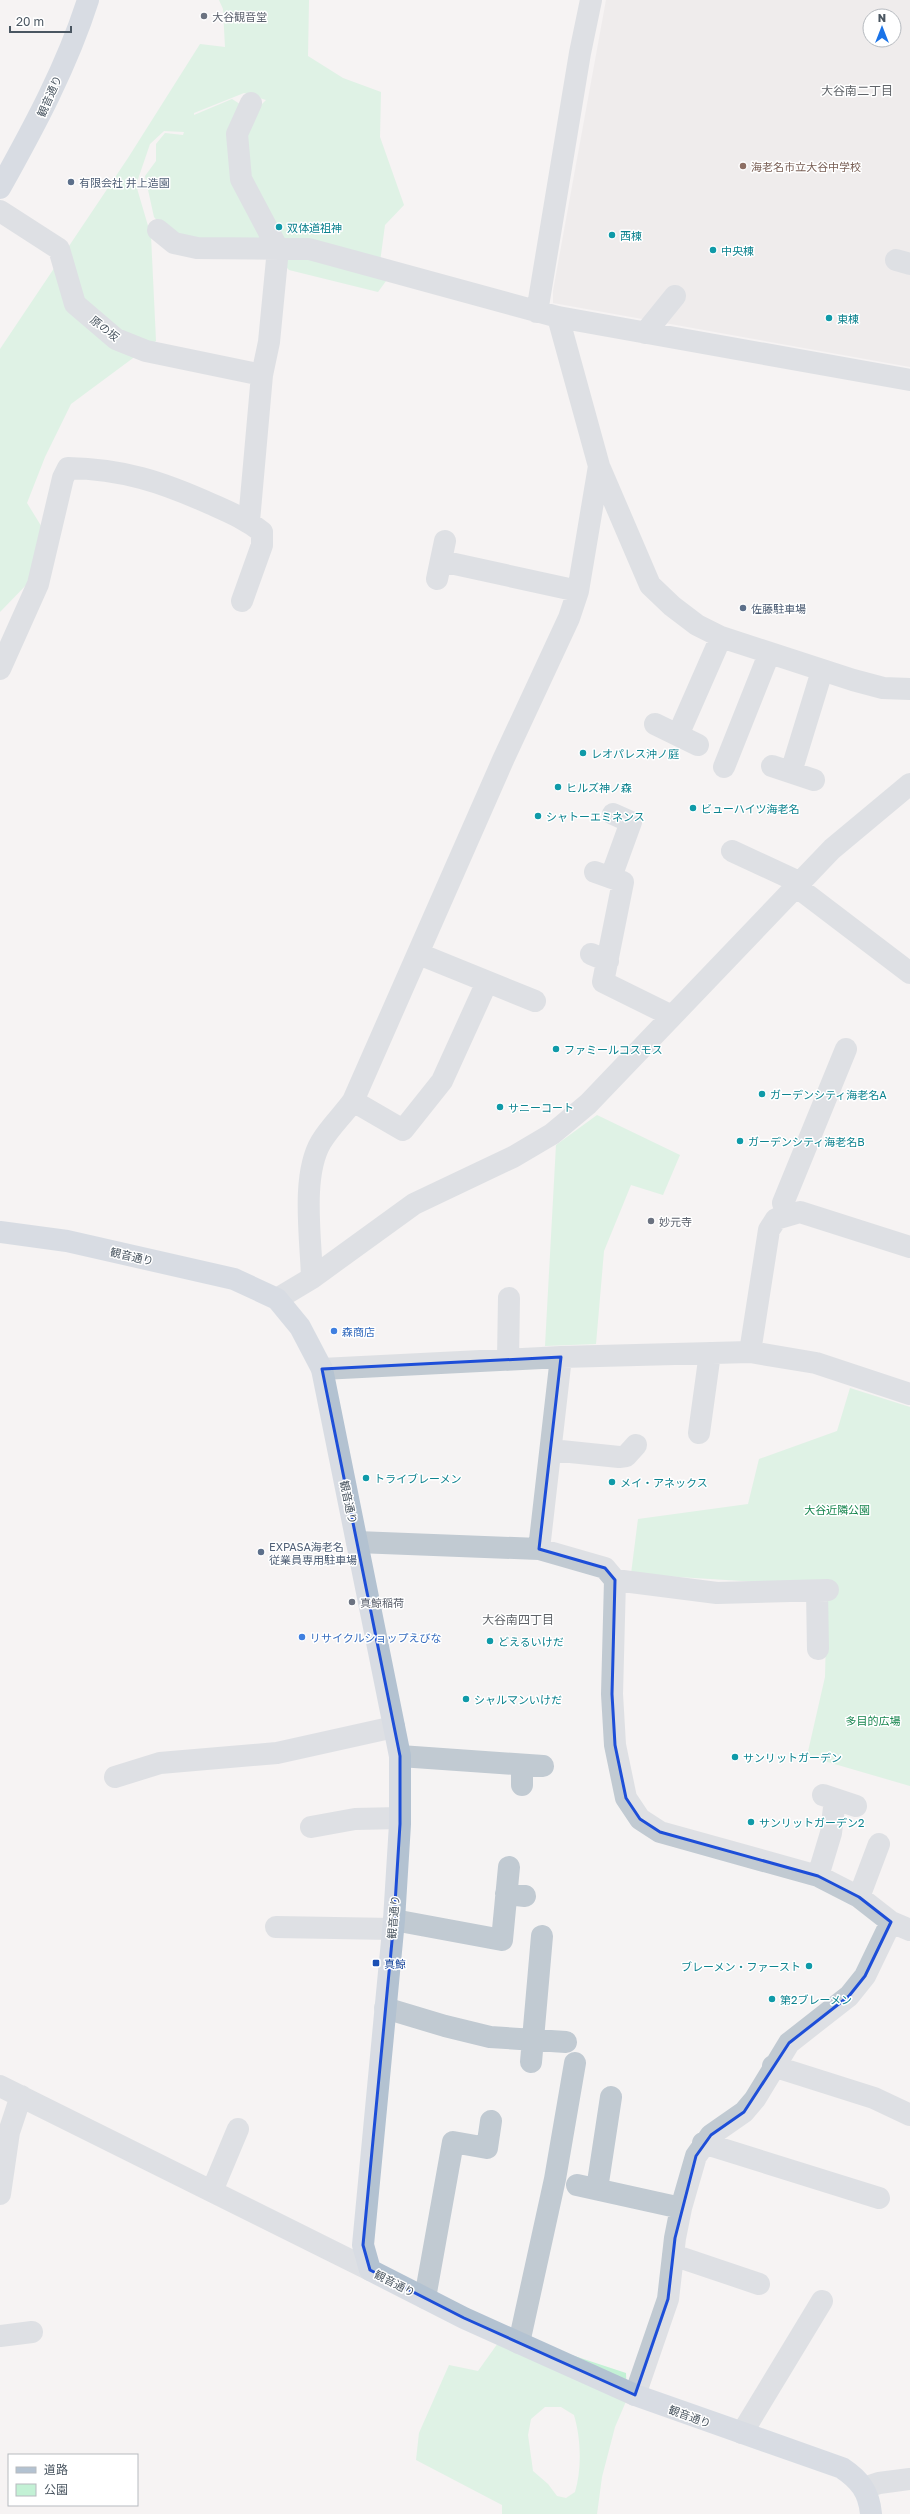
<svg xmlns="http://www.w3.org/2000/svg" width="910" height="2514" font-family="'Golos Text','Noto Sans JP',sans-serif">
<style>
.education{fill:#e6e4e5;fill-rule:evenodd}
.green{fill:#c3f1d5;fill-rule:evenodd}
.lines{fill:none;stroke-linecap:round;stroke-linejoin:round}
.minor{stroke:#c1cad2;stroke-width:22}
.major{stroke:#b3c2d1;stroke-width:22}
.marked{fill:none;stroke:#1d4ed8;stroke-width:3;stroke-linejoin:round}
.worship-dot{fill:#6b7280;stroke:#fff;stroke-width:1.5}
.education-dot{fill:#8d6e63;stroke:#fff;stroke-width:1.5}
.service-dot{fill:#5c6f8a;stroke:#fff;stroke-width:1.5}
.culture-dot{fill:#0f9aa8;stroke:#fff;stroke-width:1.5}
.shop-dot{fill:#3f7fe0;stroke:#fff;stroke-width:1.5}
.transit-dot{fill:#1a4fb4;stroke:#fff;stroke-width:1.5}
.labels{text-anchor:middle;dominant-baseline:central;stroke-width:3;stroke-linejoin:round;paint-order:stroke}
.worship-label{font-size:11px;fill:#5b616d;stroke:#fff;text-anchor:start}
.street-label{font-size:11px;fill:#4a5661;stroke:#fff}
.education-label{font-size:11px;fill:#785e54;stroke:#fff;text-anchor:start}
.service-label{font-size:11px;fill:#4e5e75;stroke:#fff;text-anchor:start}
.culture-label{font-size:11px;fill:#0d838f;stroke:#fff;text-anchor:start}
.shop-label{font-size:11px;fill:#366cbe;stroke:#fff;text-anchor:start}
.park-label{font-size:11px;fill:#17864f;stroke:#fff}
.transit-label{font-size:11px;fill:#164399;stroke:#fff;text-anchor:start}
.neighbourhood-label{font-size:12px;fill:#5f6368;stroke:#fff}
</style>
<rect width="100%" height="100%" fill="#f5f3f3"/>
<path class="education" d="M 606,0 L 910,0 L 910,367 L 553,303 L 553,291 ZM 870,16 L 894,16 L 894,40 L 870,40 Z"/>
<path class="green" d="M 219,0 L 309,0 L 308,56 L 343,78 L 381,92 L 380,137 L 404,205 L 385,225 L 380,262 L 386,281 L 378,292 L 289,270 L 260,240 L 208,241 L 165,230 L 154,217 L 145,176 L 156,161 L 156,144 L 165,133 L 183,135 L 184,132 L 164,131 L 150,144 L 136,185 L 151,236 L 156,341 L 71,404 L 45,457 L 27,503 L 43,529 L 31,580 L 0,612 L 0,349 L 128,158 L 200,44 L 225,47 L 223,9 ZM 244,93 L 266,100 L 261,105 L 243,106 L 232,99 L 194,115 L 194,113 Z
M 597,1115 L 680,1155 L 663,1195 L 631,1185 L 604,1251 L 596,1344 L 545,1346 L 556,1145 Z
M 850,1388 L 910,1407 L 910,1786 L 807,1756 L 825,1677 L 827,1598 L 758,1582 L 631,1574 L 638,1519 L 748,1504 L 759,1459 L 837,1431 Z
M 523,2339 L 626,2373 L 627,2399 L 615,2427 L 602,2477 L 597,2514 L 502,2514 L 502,2505 L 416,2460 L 419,2433 L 449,2365 L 478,2371 L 498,2343 ZM 545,2407 L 561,2407 L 574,2415 C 581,2438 582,2469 575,2492 L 566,2498 L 557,2496 L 548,2484 L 533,2471 L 528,2435 L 531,2419 Z"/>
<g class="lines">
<path class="minor" d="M 0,211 L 59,249 L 75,304 L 116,339 L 146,351 L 262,375
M 158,230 L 174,243 L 197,248 L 309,249 L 558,317 L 910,380
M 896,260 L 910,264
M 537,312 L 580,53 L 591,0
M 558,317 L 599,466 L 650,585 L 672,606 L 697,625 L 721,637 L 853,680 L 883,688 L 910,689
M 645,333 L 675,296
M 249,521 L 262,375 L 269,342 L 278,249 L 241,179 L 237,134 L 251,103
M 441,561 L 578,591
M 437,579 L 445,541
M 0,669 L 38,584 L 63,478 L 68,468 C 123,469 162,482 211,504 C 229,512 246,519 262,532 L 262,545 L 242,601
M 655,724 L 698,745
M 678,735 L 721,637
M 772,766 L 814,780
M 724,767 L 769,654
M 791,772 L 822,671
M 732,851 L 801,883
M 595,872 L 623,882 L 603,982 L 672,1016
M 611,877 L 631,822 L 613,814
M 797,887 L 910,973
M 419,954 L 535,1001
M 591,954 L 608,961
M 353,1101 L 403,1130 L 442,1081 L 487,982
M 787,1215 L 783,1203 L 846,1049
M 312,1278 C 311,1239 301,1176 321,1142 C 330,1127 343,1115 353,1101 L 503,760 L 569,618 L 578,591 L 599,466
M 277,1299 L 312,1278 L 414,1204 L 513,1157 L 552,1134 L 588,1104 L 832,849 L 910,784
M 750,1352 L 769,1230 L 776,1219 L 800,1212 L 910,1247
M 508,1360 L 509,1298
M 322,1369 L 561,1357 L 750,1352 L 816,1363 L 910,1394
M 699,1433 L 710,1353
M 551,1450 L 619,1457 L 626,1456 L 636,1445
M 357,1542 L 539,1549 L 605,1568 L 615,1580 L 612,1694 L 615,1745 L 626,1798 L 640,1819 L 660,1832 L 818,1876 L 859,1897 L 891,1922 L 910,1930
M 539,1549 L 561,1357
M 615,1580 L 717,1593 L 828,1590
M 817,1591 L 818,1649
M 400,1756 L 543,1766
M 522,1765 L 522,1785
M 115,1777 L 160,1763 L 277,1753 L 394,1727
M 823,1795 L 856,1806
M 311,1827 L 355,1819 L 400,1818
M 818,1876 L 831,1833 L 835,1799
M 506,1894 L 525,1896
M 859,1897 L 879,1844
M 394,1920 L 502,1940 L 509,1867
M 276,1927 L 393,1929
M 385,2008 L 445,2026 L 490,2037 L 566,2042
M 531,2062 L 542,1936
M 773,2066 L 874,2098 L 910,2115
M 0,2086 L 370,2270
M 703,2143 L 879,2198
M 577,2185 L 681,2208
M 597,2189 L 611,2097
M 212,2191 L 238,2129
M 0,2194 L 9,2132 L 21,2096
M 673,2255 L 759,2284
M 425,2298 L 453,2142 L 487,2148 L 491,2121
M 0,2336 L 32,2332
M 519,2343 L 555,2179 L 575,2063
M 635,2395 L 668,2299 L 675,2238 L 681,2208 L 696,2156 L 711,2135 L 744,2112 L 755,2099 L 789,2043 L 849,1996 L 865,1976 L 891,1922
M 742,2433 L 822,2301
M 864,2488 L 879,2483 L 910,2479"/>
<path class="major" d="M 0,188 C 34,127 67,66 88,0
M 0,1232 L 67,1241 L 234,1279 L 277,1299 L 300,1327 L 322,1369 L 400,1756 L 400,1824 L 394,1920 L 363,2245 L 370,2270 L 464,2318 L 635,2395 L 842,2468 C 860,2480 869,2492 871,2514"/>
</g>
<path d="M0 0H910V2514H0ZM 561,1357 L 539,1549 L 605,1568 L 615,1580 L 612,1694 L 615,1745 L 626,1798 L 640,1819 L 660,1832 L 818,1876 L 859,1897 L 891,1922 L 865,1976 L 849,1996 L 789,2043 L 744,2112 L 711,2135 L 696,2156 L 675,2238 L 668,2299 L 635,2395 L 464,2318 L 370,2270 L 363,2245 L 394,1920 L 400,1824 L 400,1756 L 322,1369 Z" fill="#f5f3f3" fill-opacity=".55" fill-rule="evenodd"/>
<path class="marked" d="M 561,1357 L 539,1549 L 605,1568 L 615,1580 L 612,1694 L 615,1745 L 626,1798 L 640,1819 L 660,1832 L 818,1876 L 859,1897 L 891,1922 L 865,1976 L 849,1996 L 789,2043 L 744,2112 L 711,2135 L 696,2156 L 675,2238 L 668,2299 L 635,2395 L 464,2318 L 370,2270 L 363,2245 L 394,1920 L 400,1824 L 400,1756 L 322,1369 Z"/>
<g class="worship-dot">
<circle cx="204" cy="16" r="4"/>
<circle cx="651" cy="1221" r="4"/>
<circle cx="352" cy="1602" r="4"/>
</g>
<circle class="education-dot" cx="743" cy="166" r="4"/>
<g class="service-dot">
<circle cx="71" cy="182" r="4"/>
<circle cx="743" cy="608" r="4"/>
<circle cx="261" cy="1552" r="4"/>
</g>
<g class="culture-dot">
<circle cx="279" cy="227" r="4"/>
<circle cx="612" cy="235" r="4"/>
<circle cx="713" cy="250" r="4"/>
<circle cx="829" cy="318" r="4"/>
<circle cx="583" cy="753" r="4"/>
<circle cx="558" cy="787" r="4"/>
<circle cx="693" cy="808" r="4"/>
<circle cx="538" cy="816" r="4"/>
<circle cx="556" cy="1049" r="4"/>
<circle cx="762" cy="1094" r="4"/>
<circle cx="500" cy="1107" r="4"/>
<circle cx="740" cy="1141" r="4"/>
<circle cx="366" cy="1478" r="4"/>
<circle cx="612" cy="1482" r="4"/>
<circle cx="490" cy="1641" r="4"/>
<circle cx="466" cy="1699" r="4"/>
<circle cx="735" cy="1757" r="4"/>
<circle cx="751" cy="1822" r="4"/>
<circle cx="809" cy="1966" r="4"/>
<circle cx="772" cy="1999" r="4"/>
</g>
<g class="shop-dot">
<circle cx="334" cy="1331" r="4"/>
<circle cx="302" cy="1637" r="4"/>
</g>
<rect class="transit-dot" x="372" y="1959" width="8" height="8" rx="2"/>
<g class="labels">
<g class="worship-label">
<text x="212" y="16">大谷観音堂</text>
<text x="659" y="1221">妙元寺</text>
<text x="360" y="1602">真鯨稲荷</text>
</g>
<g class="street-label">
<text transform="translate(49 96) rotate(-66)">観音通り</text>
<text transform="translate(105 328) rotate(38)">原の坂</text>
<text transform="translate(132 1256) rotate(13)">観音通り</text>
<text transform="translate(349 1502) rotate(78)">観音通り</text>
<text transform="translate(393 1917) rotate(-85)">観音通り</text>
<text transform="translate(395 2283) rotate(27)">観音通り</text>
<text transform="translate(690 2416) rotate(20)">観音通り</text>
</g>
<g class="education-label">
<text x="751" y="166">海老名市立大谷中学校</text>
</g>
<g class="service-label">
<text x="79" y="182">有限会社 井上造園</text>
<text x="751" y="608">佐藤駐車場</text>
<text x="269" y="1546">EXPASA海老名<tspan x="269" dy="13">従業員専用駐車場</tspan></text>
</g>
<g class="culture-label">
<text x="287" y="227">双体道祖神</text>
<text x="620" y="235">西棟</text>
<text x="721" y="250">中央棟</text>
<text x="837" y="318">東棟</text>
<text x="591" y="753">レオパレス沖ノ庭</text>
<text x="566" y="787">ヒルズ神ノ森</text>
<text x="701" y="808">ビューハイツ海老名</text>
<text x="546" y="816">シャトーエミネンス</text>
<text x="564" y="1049">ファミールコスモス</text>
<text x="770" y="1094">ガーデンシティ海老名A</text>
<text x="508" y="1107">サニーコート</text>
<text x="748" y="1141">ガーデンシティ海老名B</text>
<text x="374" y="1478">トライブレーメン</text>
<text x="620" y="1482">メイ・アネックス</text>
<text x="498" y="1641">どえるいけだ</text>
<text x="474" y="1699">シャルマンいけだ</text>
<text x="743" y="1757">サンリットガーデン</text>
<text x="759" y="1822">サンリットガーデン2</text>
<text x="801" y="1966" text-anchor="end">ブレーメン・ファースト</text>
<text x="780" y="1999">第2ブレーメン</text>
</g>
<g class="shop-label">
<text x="342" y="1331">森商店</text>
<text x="310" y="1637">リサイクルショップえびな</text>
</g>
<g class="park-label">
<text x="837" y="1509">大谷近隣公園</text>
<text x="873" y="1720">多目的広場</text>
</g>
<g class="transit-label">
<text x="384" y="1963">真鯨</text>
</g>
<g class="neighbourhood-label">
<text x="857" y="90">大谷南二丁目</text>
<text x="518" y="1619">大谷南四丁目</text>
</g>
</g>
<rect x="8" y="2454" width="130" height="52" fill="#ffffff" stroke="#b7bbc0"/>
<rect x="16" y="2467" width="20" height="6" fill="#b3c2d1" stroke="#b7bbc0"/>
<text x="44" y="2474" font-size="12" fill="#4a5661">道路</text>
<rect x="16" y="2484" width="20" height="12" fill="#c3f1d5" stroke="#b7bbc0"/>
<text x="44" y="2494" font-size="12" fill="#4a5661">公園</text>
<g transform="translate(882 28)"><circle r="19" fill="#ffffff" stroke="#b7bbc0"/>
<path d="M0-3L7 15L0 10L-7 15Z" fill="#1a73e8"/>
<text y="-6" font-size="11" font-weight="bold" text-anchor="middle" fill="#4a5661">N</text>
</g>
<path d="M10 26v6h61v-6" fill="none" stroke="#4a5661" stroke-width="2"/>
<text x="16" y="26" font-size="12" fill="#4a5661" stroke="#ffffff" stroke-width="3" paint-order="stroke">20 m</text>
</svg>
